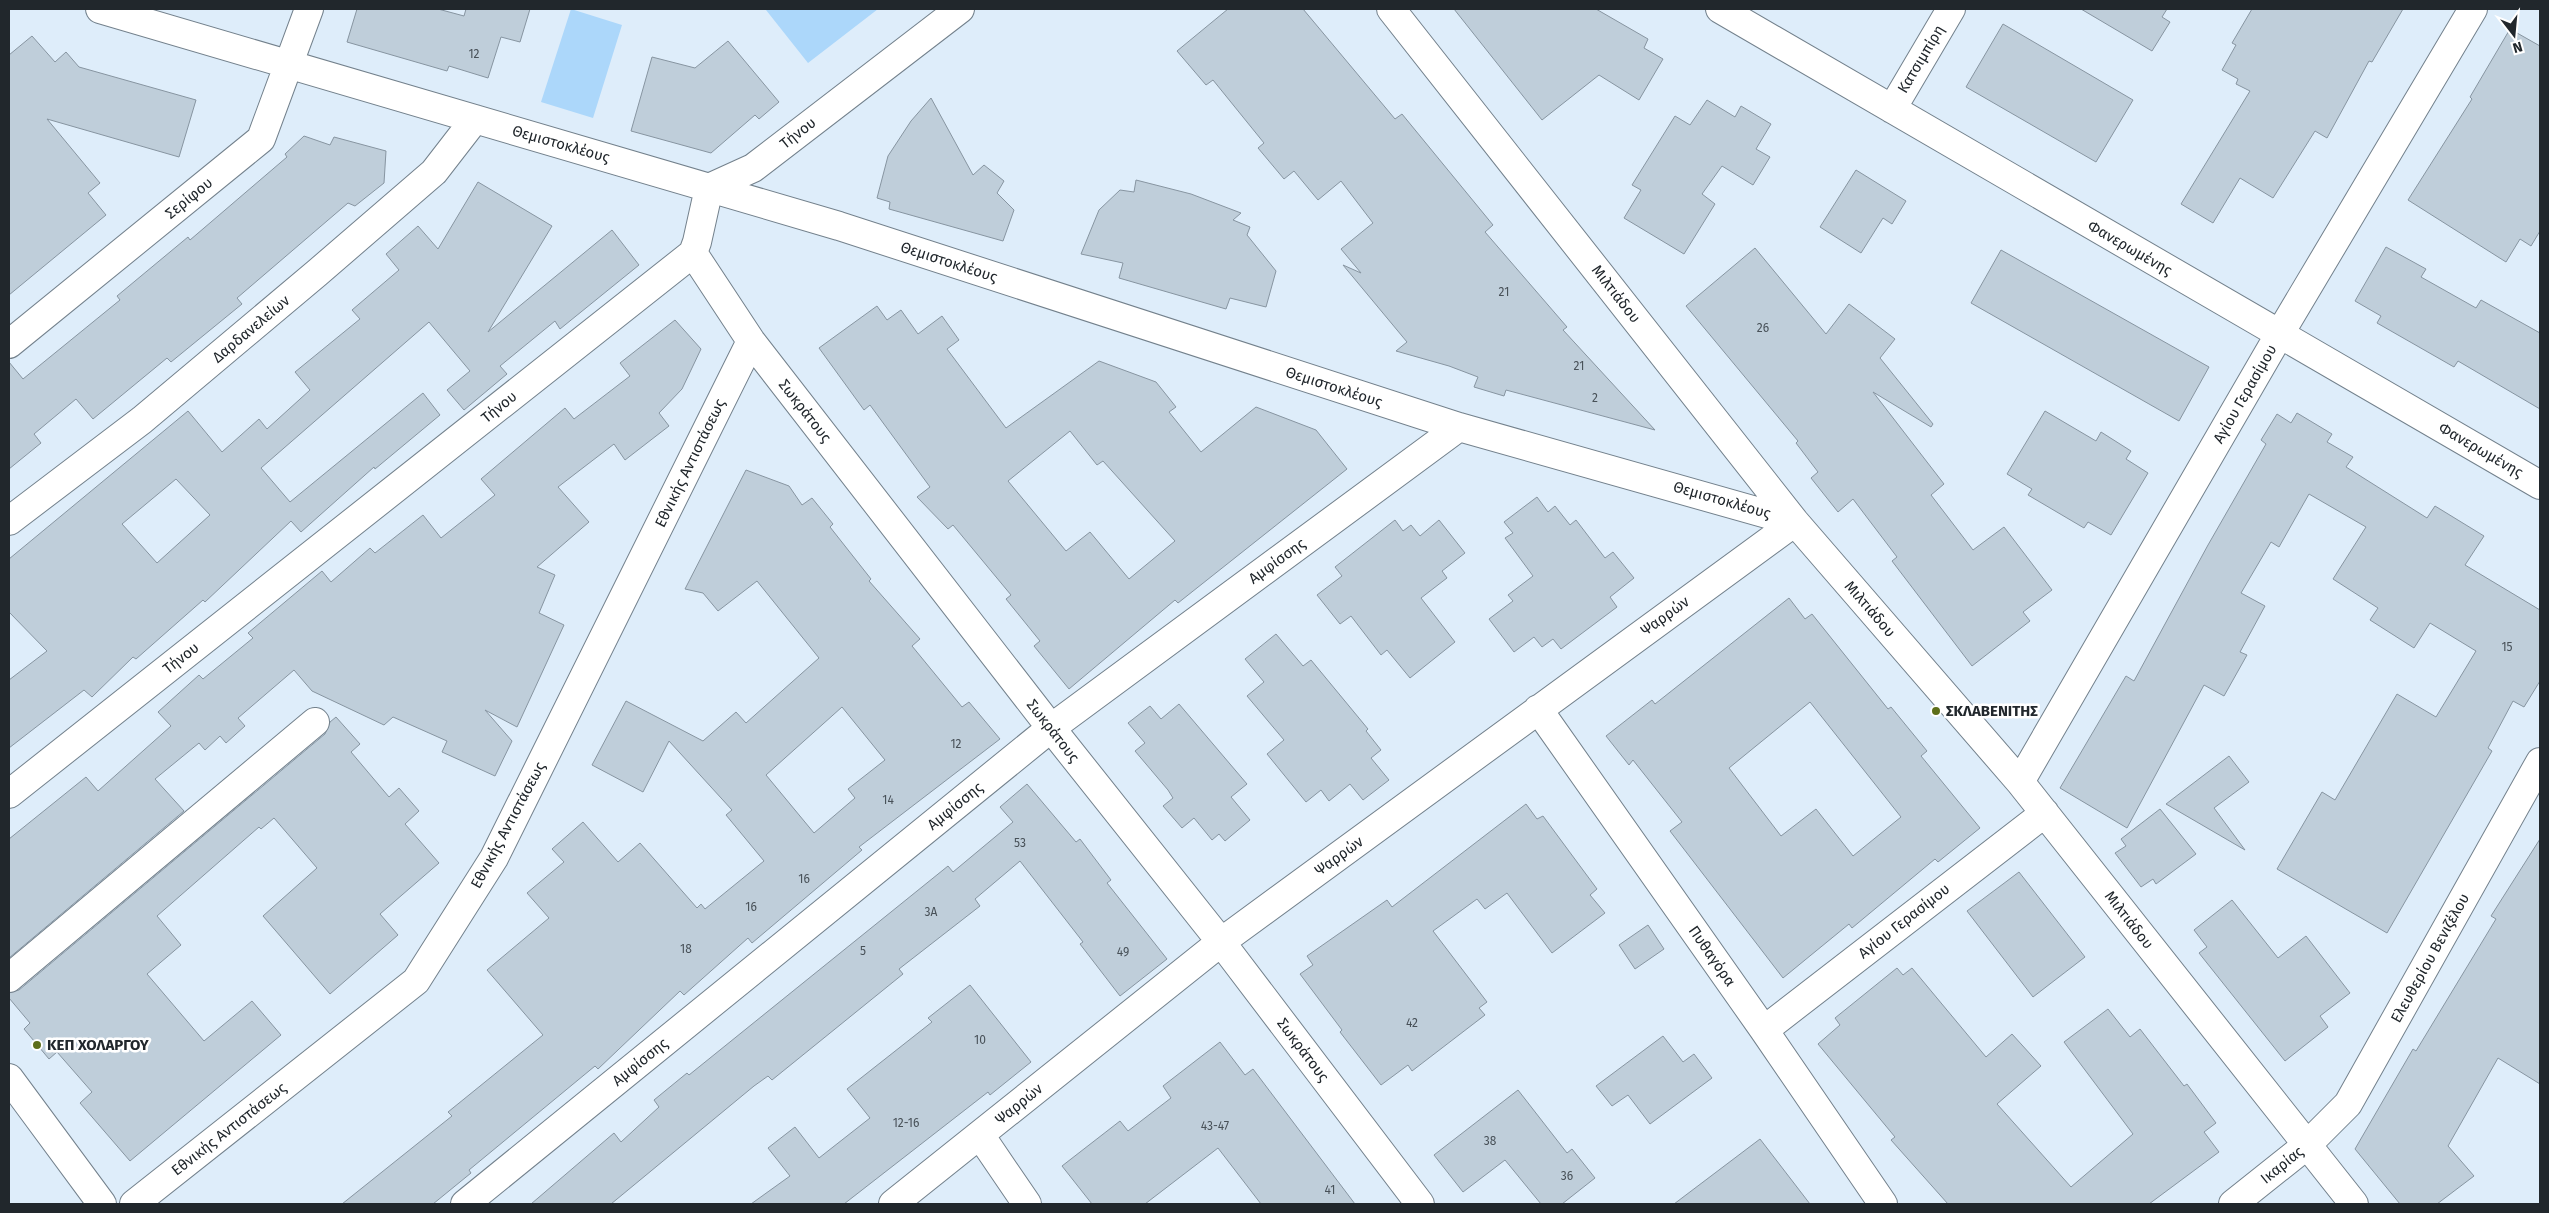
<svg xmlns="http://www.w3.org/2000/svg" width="2549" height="1213" font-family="'Fira Sans',sans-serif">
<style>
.green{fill:#acd7fa}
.building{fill:#bfceda;stroke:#8795a1;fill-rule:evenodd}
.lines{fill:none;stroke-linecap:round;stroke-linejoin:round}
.minor-casing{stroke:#73818c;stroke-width:30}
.minor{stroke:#fff;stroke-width:28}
.poi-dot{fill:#5d6e1a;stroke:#fff;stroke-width:2}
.labels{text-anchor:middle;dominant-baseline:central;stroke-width:5;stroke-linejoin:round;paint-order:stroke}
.number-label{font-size:12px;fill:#485158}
.street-label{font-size:15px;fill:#21272c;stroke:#fff}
.poi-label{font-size:15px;font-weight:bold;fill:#21272c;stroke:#fff;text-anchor:start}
</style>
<rect width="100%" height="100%" fill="#deedfa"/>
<path class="green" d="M 571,9 L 622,25 L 593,118 L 541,102 Z
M 768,9 L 878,9 L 808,63 L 766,10 Z"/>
<path class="building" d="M 357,9 L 438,9 L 464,16 L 466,9 L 530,9 L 520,42 L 501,37 L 488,78 L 449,66 L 447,71 L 347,42 Z
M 1228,9 L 1303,9 L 1395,119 L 1402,114 L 1493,225 L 1485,232 L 1567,327 L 1563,330 L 1655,430 L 1506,390 L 1504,396 L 1474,387 L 1478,377 L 1449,366 L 1396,351 L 1407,342 L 1343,265 L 1361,273 L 1341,249 L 1373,223 L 1341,181 L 1318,200 L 1294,171 L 1284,179 L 1258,148 L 1264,143 L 1213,80 L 1206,85 L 1177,51 Z
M 1454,9 L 1596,9 L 1648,39 L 1644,48 L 1663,59 L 1639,100 L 1599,75 L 1542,120 Z
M 2081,9 L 2167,9 L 2162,17 L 2170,22 L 2152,51 Z
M 2252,9 L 2403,9 L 2372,62 L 2369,61 L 2327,138 L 2315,131 L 2273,198 L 2240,178 L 2213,223 L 2181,204 L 2250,91 L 2236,84 L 2238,79 L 2222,70 L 2236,45 L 2232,43 Z
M 2003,24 L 2133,100 L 2096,162 L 1966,87 Z
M 2510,29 L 2540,46 L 2540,231 L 2531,246 L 2520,239 L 2506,262 L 2408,200 L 2472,99 L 2470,97 Z
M 32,36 L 55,62 L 66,52 L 79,67 L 196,100 L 179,157 L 47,119 L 100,183 L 88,193 L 106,215 L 9,295 L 9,55 Z
M 728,41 L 779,102 L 759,119 L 755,115 L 711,153 L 631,131 L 652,57 L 695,68 Z
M 931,98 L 973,175 L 984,165 L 1004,181 L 997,193 L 1014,210 L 1003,241 L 889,209 L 890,202 L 877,198 L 888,156 L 911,121 Z
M 1707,100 L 1735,117 L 1741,106 L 1771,124 L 1756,149 L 1770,157 L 1753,185 L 1722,166 L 1702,194 L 1715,204 L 1684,254 L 1624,218 L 1641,190 L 1632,185 L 1675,116 L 1690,125 Z
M 304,136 L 330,145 L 334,137 L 386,151 L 384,183 L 355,206 L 348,203 L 237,298 L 242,304 L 171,362 L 167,358 L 93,419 L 76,399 L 34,434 L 41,443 L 9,469 L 9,362 L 23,379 L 120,300 L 117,296 L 188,237 L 190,240 L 287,157 L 285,154 Z
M 1856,170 L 1906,201 L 1892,224 L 1883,218 L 1861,253 L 1820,227 Z
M 1136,180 L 1191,194 L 1241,213 L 1233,220 L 1250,227 L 1247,235 L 1276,271 L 1266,307 L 1230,298 L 1226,309 L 1119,278 L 1123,263 L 1081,254 L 1099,210 L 1120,190 L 1134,192 Z
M 478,182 L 552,226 L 488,332 L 612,230 L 639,265 L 560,329 L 555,321 L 500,366 L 507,374 L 464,410 L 447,390 L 470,371 L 429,322 L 261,468 L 290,502 L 423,393 L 440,415 L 375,469 L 374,467 L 301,532 L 291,521 L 205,602 L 203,600 L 136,659 L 133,657 L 92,697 L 84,690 L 9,748 L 9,680 L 47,651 L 9,612 L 9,559 L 188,411 L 222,452 L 259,419 L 267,429 L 310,390 L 295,372 L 360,319 L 352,310 L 399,270 L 386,254 L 418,226 L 438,249 ZM 176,479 L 210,515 L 157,563 L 122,524 Z
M 2386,247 L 2426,269 L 2421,277 L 2476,308 L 2481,300 L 2540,333 L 2540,409 L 2458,361 L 2454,367 L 2377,323 L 2381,316 L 2355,301 Z
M 1755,248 L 1826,334 L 1849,304 L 1895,339 L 1880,358 L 1933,424 L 1931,427 L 1873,392 L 1944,484 L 1931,495 L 1973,550 L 2004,527 L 2052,590 L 2023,612 L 2030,621 L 1972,666 L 1892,561 L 1897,557 L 1853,499 L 1838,512 L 1811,478 L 1818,472 L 1796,443 L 1798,441 L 1686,306 Z
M 2001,250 L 2209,367 L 2179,421 L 1971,303 Z
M 877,306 L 887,320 L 901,310 L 918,334 L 942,316 L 959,340 L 947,349 L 1006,428 L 1099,361 L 1156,382 L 1176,407 L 1169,412 L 1201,452 L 1256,407 L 1316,430 L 1347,469 L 1178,603 L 1175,600 L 1069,689 L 1034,646 L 1040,641 L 1006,599 L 1011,595 L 953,525 L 948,529 L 917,497 L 930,487 L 870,405 L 864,410 L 819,348 ZM 1070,431 L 1097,465 L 1103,461 L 1175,541 L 1129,579 L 1090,532 L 1066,551 L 1008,481 Z
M 675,320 L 701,349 L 682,389 L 659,413 L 669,426 L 625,460 L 614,444 L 558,487 L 589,522 L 537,567 L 555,575 L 539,613 L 564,625 L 517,727 L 485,710 L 512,741 L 495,776 L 442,752 L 447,741 L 393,717 L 384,725 L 312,691 L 294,670 L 238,718 L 245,726 L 226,743 L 220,736 L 205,750 L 199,743 L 155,779 L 184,811 L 9,958 L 9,839 L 86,777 L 98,791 L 171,726 L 158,712 L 199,675 L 203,679 L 253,638 L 248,633 L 322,571 L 331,582 L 370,548 L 375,553 L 423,515 L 441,538 L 495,495 L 481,479 L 565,408 L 574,419 L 630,376 L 620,363 Z
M 2045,411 L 2096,441 L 2101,432 L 2131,451 L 2126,459 L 2148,473 L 2111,535 L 2088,522 L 2084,528 L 2028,495 L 2032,489 L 2007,474 Z
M 2297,413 L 2332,434 L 2327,442 L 2353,457 L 2346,467 L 2427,518 L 2435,506 L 2484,536 L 2465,565 L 2540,610 L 2540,681 L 2524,707 L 2513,701 L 2488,748 L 2492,751 L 2387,933 L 2277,869 L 2322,792 L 2335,800 L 2397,694 L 2436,717 L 2476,651 L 2430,623 L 2414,648 L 2370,620 L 2378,608 L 2333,579 L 2366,527 L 2309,494 L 2279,547 L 2271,542 L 2241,593 L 2265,606 L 2240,652 L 2247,655 L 2224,696 L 2204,685 L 2127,828 L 2060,788 L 2126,676 L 2134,681 L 2208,545 L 2266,444 L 2261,440 L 2277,414 L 2291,423 Z
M 746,470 L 789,486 L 802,505 L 812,498 L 833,524 L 830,527 L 871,579 L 869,581 L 920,639 L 912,646 L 962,707 L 969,702 L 1000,739 L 859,847 L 862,850 L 752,943 L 748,938 L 684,995 L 680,991 L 598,1069 L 595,1066 L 469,1170 L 471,1173 L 433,1204 L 342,1204 L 452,1116 L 448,1112 L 543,1035 L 487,970 L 549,918 L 527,893 L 564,862 L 552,849 L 583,822 L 618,862 L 640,843 L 697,908 L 701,904 L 705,909 L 764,861 L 726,815 L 732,810 L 669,741 L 643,792 L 592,765 L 626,701 L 703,741 L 736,712 L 746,723 L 819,658 L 757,581 L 718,611 L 703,593 L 685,589 ZM 842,707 L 885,760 L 848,789 L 855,798 L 814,833 L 766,775 Z
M 1537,497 L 1548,512 L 1555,506 L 1570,525 L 1576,520 L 1605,558 L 1613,552 L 1634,578 L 1610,597 L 1617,607 L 1561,649 L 1553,639 L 1542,647 L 1534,637 L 1514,652 L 1489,619 L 1513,601 L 1508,595 L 1533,576 L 1505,538 L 1513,533 L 1504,522 Z
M 1395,520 L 1403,531 L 1411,525 L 1420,536 L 1439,520 L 1465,553 L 1442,571 L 1447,578 L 1421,598 L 1455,642 L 1410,678 L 1387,650 L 1381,655 L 1351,616 L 1340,624 L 1317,595 L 1342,576 L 1335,567 Z
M 1789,598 L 1805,619 L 1812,614 L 1888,709 L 1891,707 L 1927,751 L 1921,756 L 1980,828 L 1938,862 L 1935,859 L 1852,928 L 1849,924 L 1783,978 L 1670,831 L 1682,822 L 1633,760 L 1629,765 L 1606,736 L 1652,700 L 1655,704 ZM 1810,702 L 1901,817 L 1853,856 L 1816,809 L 1781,836 L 1729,768 Z
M 1276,634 L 1303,666 L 1311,660 L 1368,729 L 1366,731 L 1381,750 L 1371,758 L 1389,780 L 1363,800 L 1350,784 L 1329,801 L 1321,790 L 1306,802 L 1267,754 L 1284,740 L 1247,696 L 1264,682 L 1245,659 Z
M 1179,704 L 1247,784 L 1231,797 L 1250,820 L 1225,841 L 1219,834 L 1212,840 L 1194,818 L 1182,828 L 1163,806 L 1173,798 L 1168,790 L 1135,751 L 1145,743 L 1128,723 L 1150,706 L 1161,719 Z
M 336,717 L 360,744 L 351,752 L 389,797 L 399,788 L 419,811 L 405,824 L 439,863 L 380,914 L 398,935 L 330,994 L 263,916 L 317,868 L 274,818 L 261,829 L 259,827 L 157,916 L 181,945 L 147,974 L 204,1041 L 252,1001 L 281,1035 L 130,1161 L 80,1103 L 92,1092 L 57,1052 L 49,1059 L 24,1029 L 30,1023 L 9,998 L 9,993 L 19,990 L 325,734 L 330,722 Z
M 2229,756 L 2249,782 L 2214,808 L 2245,850 L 2166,804 Z
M 1027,784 L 1076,842 L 1080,839 L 1111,880 L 1107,883 L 1167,959 L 1120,996 L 1080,944 L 1083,942 L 1020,861 L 975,899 L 980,906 L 899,969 L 903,974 L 772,1080 L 768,1076 L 754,1086 L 611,1204 L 531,1204 L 614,1133 L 621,1142 L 659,1107 L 654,1100 L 687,1073 L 689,1075 L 948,866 L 953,872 L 1013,822 L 1000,807 Z
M 1526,804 L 1537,819 L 1543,816 L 1597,889 L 1590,895 L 1605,913 L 1552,953 L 1507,893 L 1485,909 L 1477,899 L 1433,931 L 1487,1002 L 1479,1008 L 1485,1015 L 1412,1071 L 1408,1065 L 1381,1085 L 1340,1032 L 1342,1030 L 1300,974 L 1313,965 L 1307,956 L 1387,900 L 1392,907 Z
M 2160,809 L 2196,854 L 2156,884 L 2153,879 L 2141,887 L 2115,853 L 2126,846 L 2121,839 Z
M 2540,839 L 2540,1084 L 2498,1058 L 2448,1146 L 2474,1176 L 2437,1204 L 2400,1204 L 2355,1149 L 2413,1049 L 2416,1051 L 2496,919 L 2491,916 Z
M 2019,872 L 2085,957 L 2033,997 L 1967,911 Z
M 2232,900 L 2278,958 L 2306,936 L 2350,993 L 2320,1016 L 2328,1027 L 2285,1061 L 2199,953 L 2207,947 L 2194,930 Z
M 1648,925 L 1664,949 L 1635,969 L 1619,945 Z
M 1897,968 L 1903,975 L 1912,968 L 1986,1057 L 2012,1034 L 2041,1066 L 1997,1104 L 2071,1187 L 2133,1134 L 2064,1042 L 2108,1009 L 2130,1037 L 2140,1029 L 2184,1086 L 2187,1084 L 2216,1123 L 2204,1132 L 2219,1152 L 2149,1204 L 1948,1204 L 1891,1140 L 1895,1137 L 1818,1044 L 1840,1025 L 1835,1018 Z
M 970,985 L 1031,1062 L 990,1095 L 988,1092 L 844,1204 L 751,1204 L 790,1176 L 768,1148 L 795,1127 L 819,1158 L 870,1118 L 847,1089 L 932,1022 L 928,1018 Z
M 1663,1036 L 1683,1062 L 1694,1054 L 1712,1078 L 1650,1124 L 1628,1095 L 1612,1106 L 1596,1086 Z
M 1220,1042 L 1245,1075 L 1253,1069 L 1355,1204 L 1261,1204 L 1218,1148 L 1145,1204 L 1092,1204 L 1062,1166 L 1120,1121 L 1128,1131 L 1171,1098 L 1163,1086 Z
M 1518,1090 L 1567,1153 L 1572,1149 L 1595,1178 L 1562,1204 L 1541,1204 L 1505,1160 L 1463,1192 L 1434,1155 Z
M 1760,1139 L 1810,1204 L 1674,1204 Z"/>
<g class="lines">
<g class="minor-casing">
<path id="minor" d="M 100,9 L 839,226 L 1459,427 L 1795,522
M 1391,9 L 1795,522 L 2020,782 L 2354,1204
M 1720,9 L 2540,485
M 1892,109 L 1951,9
M 693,253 L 751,341 L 1051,728 L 1221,942 L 1420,1204
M 9,344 L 261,139 L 309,9
M 9,521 L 142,420 L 317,273 L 434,172 L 475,119
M 1538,709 L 1764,1030 L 1883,1204
M 2020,782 L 2279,335 L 2473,9
M 9,794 L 693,253 L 697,242 L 709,188 L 753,168 L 960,9
M 9,978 L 315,722
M 1764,1030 L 2045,813
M 9,1078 L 102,1204
M 980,1135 L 1027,1204
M 134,1204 L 416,981 L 494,858 L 751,341
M 465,1204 L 1051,728 L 1459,427
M 893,1204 L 1221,942 L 1795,522
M 2233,1204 L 2307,1145 L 2348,1104 L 2540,762"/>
</g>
<use href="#minor" class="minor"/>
</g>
<g class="poi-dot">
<circle cx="1936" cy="711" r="5"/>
<circle cx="37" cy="1045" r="5"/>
</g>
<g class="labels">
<g class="number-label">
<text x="474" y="54">12</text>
<text x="1504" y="292">21</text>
<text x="1763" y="328">26</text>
<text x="1579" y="366">21</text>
<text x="1595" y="398">2</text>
<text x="2507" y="647">15</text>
<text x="956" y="744">12</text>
<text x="888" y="800">14</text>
<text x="1020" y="843">53</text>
<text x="804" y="879">16</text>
<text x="751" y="907">16</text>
<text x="931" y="912">3Α</text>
<text x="686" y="949">18</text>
<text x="863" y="951">5</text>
<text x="1123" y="952">49</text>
<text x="1412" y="1023">42</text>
<text x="980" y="1040">10</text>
<text x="906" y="1123">12-16</text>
<text x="1215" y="1126">43-47</text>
<text x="1490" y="1141">38</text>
<text x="1567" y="1176">36</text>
<text x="1330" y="1190">41</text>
</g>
<g class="street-label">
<text transform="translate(1921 59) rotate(-59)">Κατσιμπίρη</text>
<text transform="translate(798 133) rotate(-38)">Τήνου</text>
<text transform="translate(561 144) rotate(16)">Θεμιστοκλέους</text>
<text transform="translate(189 198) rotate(-39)">Σερίφου</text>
<text transform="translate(2130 248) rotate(30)">Φανερωμένης</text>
<text transform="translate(949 262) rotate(18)">Θεμιστοκλέους</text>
<text transform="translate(1616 294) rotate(52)">Μιλτιάδου</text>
<text transform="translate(251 329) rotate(-40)">Δαρδανελείων</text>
<text transform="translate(1334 387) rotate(18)">Θεμιστοκλέους</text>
<text transform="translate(2245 394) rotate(-60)">Αγίου Γερασίμου</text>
<text transform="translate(499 407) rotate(-39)">Τήνου</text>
<text transform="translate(805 411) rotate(52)">Σωκράτους</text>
<text transform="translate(2481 450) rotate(30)">Φανερωμένης</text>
<text transform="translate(690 463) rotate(-64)">Εθνικής Αντιστάσεως</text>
<text transform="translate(1722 500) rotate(16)">Θεμιστοκλέους</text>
<text transform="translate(1277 561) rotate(-36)">Αμφίσσης</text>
<text transform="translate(1870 609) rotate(49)">Μιλτιάδου</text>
<text transform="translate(1665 616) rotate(-36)">Ψαρρών</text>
<text transform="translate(181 658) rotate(-38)">Τήνου</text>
<text transform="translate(1053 731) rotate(52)">Σωκράτους</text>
<text transform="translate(955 806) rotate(-39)">Αμφίσσης</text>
<text transform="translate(508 825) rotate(-62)">Εθνικής Αντιστάσεως</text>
<text transform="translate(1339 856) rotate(-36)">Ψαρρών</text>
<text transform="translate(2129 920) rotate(52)">Μιλτιάδου</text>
<text transform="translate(1904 921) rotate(-38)">Αγίου Γερασίμου</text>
<text transform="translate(1712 956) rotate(55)">Πυθαγόρα</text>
<text transform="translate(2430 958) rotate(-61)">Ελευθερίου Βενιζέλου</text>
<text transform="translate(1303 1050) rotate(53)">Σωκράτους</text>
<text transform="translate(640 1062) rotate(-39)">Αμφίσσης</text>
<text transform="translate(1019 1104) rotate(-39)">Ψαρρών</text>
<text transform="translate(229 1129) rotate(-38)">Εθνικής Αντιστάσεως</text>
<text transform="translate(2282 1165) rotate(-39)">Ικαρίας</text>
</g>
<g class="poi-label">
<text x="1946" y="711">ΣΚΛΑΒΕΝΙΤΗΣ</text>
<text x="47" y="1045">ΚΕΠ ΧΟΛΑΡΓΟΥ</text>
</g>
</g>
<rect width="2549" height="1213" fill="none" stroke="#21272c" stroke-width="20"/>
<g transform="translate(2514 35) rotate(164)" stroke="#ffffff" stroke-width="4" paint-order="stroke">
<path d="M0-4L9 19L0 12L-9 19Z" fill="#21272c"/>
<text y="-8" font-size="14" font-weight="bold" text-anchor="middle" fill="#21272c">N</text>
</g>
</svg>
